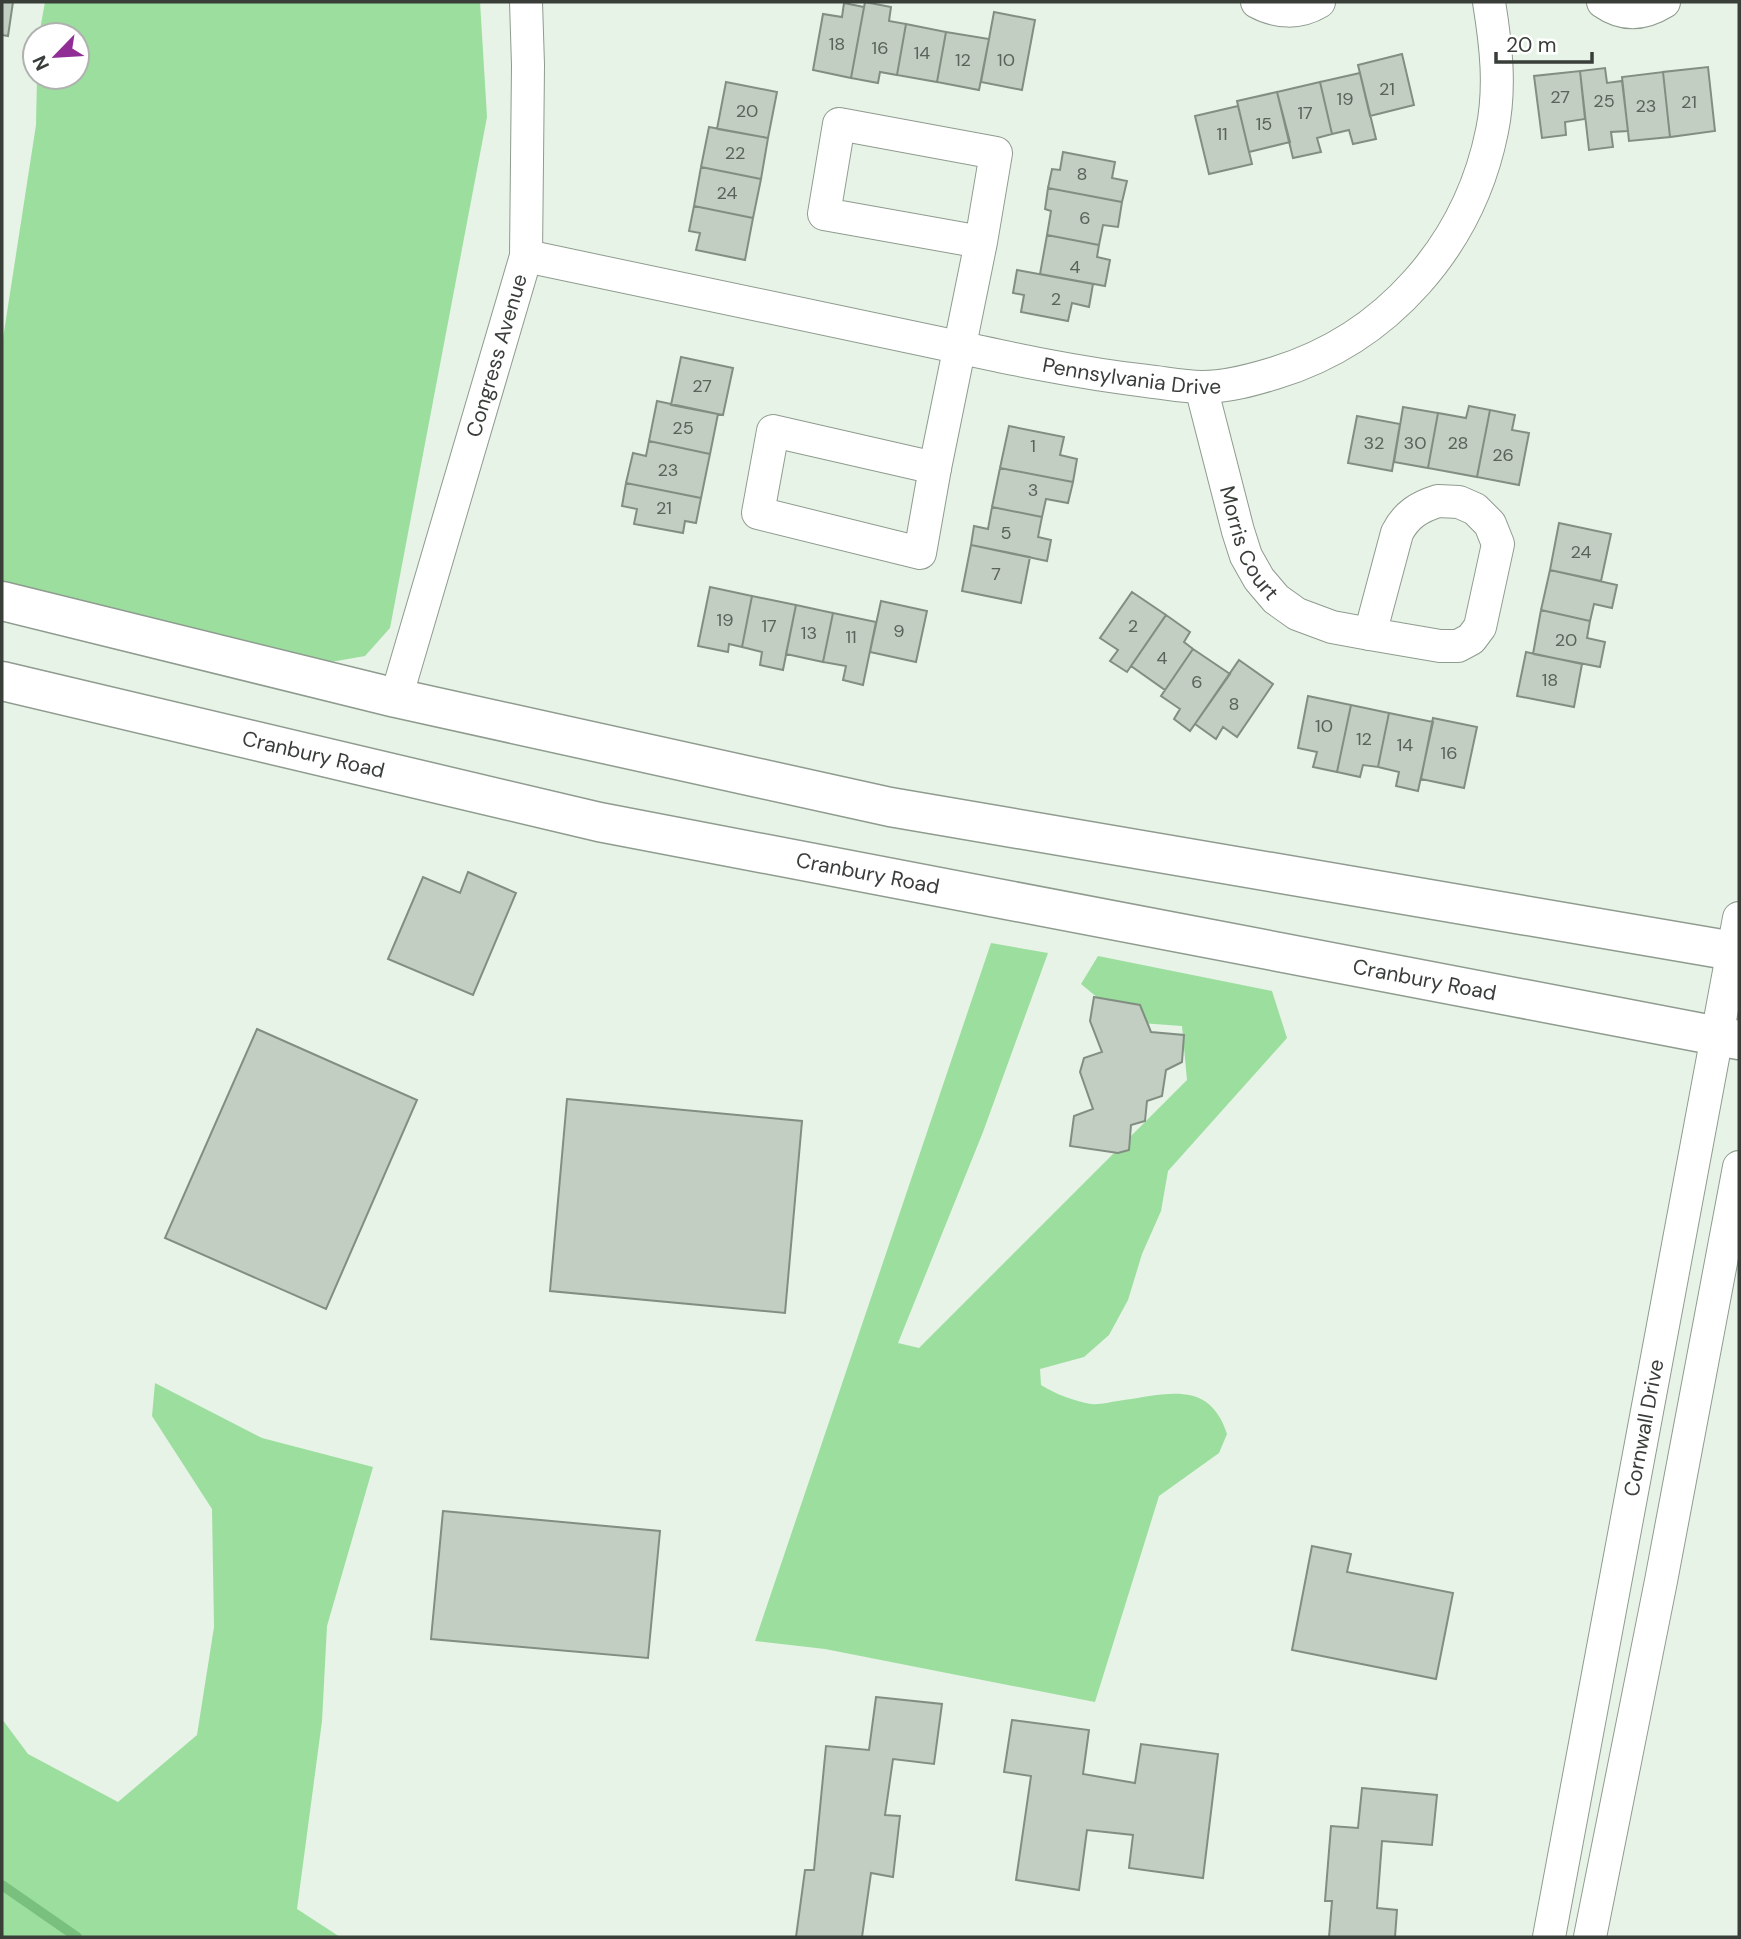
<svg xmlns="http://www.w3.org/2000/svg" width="1741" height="1939" font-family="'DM Sans',sans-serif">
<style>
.green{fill:#9bde9e}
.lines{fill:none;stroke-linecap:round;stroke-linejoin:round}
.stream{stroke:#79bf7d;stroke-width:10}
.building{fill:#c1cec1;stroke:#828e82;stroke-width:2}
.minor-casing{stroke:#8f9b8f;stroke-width:34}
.secondary-casing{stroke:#8f9b8f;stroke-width:41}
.minor{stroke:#fff;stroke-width:32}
.secondary{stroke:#fff;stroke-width:38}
.labels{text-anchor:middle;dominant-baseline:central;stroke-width:5;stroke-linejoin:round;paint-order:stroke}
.number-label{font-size:18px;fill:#5b625b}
.street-label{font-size:21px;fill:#393e39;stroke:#fff}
</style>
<rect width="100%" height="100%" fill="#e6f3e6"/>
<path class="green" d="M 45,2 L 480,2 L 487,117 L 390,628 L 365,656 L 325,663 L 2,585 L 2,345 L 36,125 L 37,77 L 77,77 L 77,35 L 39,35 Z
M 991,943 L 1048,953 L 983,1132 L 898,1343 L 919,1348 L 1187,1080 L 1182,1026 L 1127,1022 L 1081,984 L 1098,956 L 1272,991 L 1287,1038 L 1168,1171 L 1161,1211 L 1142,1254 L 1128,1300 L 1109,1335 L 1084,1357 L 1040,1369 L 1041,1385 C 1055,1394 1074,1401 1091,1404 C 1100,1405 1110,1402 1118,1401 C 1165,1395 1209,1378 1227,1434 L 1219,1453 L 1159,1496 L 1095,1702 L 825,1649 L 755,1641 Z
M 155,1383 L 262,1438 L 373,1467 L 327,1626 L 322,1721 L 297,1909 L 340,1937 L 2,1937 L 2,1719 L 28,1754 L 118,1802 L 197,1735 L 214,1627 L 212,1509 L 152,1416 Z"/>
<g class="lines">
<path class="stream" d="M 2,1885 L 77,1937"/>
</g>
<path class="building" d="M 2,2 L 13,2 L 8,36 L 2,35 Z
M 865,2 L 891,7 L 889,21 L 906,24 L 897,75 L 880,72 L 878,83 L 851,78 Z
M 844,3 L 864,7 L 851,78 L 813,70 L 823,14 L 842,17 Z
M 994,12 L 1035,20 L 1022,90 L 981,82 Z
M 906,24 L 946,32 L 937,82 L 897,75 Z
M 946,32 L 989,39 L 979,90 L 937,82 Z
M 1402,54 L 1414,105 L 1370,116 L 1358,65 Z
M 1708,67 L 1715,131 L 1670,137 L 1663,72 Z
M 1605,68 L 1607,83 L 1622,81 L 1628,131 L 1611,132 L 1613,147 L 1589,150 L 1580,71 Z
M 1580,71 L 1585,119 L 1565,122 L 1566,135 L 1542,138 L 1534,76 Z
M 1663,72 L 1670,137 L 1629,141 L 1622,77 Z
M 1360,73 L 1376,139 L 1353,144 L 1349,130 L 1332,134 L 1320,82 Z
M 726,82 L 777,92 L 768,138 L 717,129 Z
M 1320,82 L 1332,134 L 1317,138 L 1321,152 L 1293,158 L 1277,92 Z
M 1277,92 L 1290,142 L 1249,152 L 1237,101 Z
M 1238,106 L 1252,164 L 1209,174 L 1195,116 Z
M 709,127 L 768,138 L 761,179 L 701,167 Z
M 1063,152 L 1115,162 L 1112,178 L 1127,181 L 1122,202 L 1048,188 L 1052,169 L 1060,170 Z
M 701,167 L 761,179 L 753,218 L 694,206 Z
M 1048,188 L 1122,202 L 1118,227 L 1103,225 L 1099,245 L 1047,235 L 1051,211 L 1045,209 Z
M 694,206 L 753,218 L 745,260 L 696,250 L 700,233 L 689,231 Z
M 1047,235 L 1099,245 L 1097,257 L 1110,260 L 1105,286 L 1040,274 Z
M 1017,270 L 1093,284 L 1089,307 L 1072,303 L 1068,321 L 1021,312 L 1024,295 L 1013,293 Z
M 681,357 L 733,368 L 723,415 L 671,405 Z
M 657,401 L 718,414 L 710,454 L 649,441 Z
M 1469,406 L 1490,410 L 1477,477 L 1428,468 L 1438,413 L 1466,418 Z
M 1403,407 L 1438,413 L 1428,468 L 1394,462 Z
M 1490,410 L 1515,415 L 1512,430 L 1529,433 L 1519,485 L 1477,477 Z
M 1357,416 L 1400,424 L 1392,471 L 1348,463 Z
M 1009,426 L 1064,437 L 1060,455 L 1077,459 L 1073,482 L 1000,468 Z
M 649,441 L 710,454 L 701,498 L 626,483 L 633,453 L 646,456 Z
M 1000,468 L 1073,482 L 1068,503 L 1046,499 L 1042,517 L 992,507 Z
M 626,483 L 701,498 L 696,523 L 685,521 L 683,533 L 634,524 L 637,509 L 622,506 Z
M 992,507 L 1042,517 L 1038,537 L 1051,540 L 1047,561 L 971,545 L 974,526 L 988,529 Z
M 1559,523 L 1611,534 L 1601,581 L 1550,570 Z
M 971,545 L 1030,557 L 1021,603 L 962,591 Z
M 1550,570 L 1617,585 L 1612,608 L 1594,604 L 1590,621 L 1541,610 Z
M 710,587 L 752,596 L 742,647 L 729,644 L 728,652 L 698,646 Z
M 1132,592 L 1166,615 L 1127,672 L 1110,661 L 1118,650 L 1100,638 Z
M 752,596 L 796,605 L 783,670 L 760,665 L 762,652 L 742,647 Z
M 881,601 L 927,611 L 916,662 L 870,652 Z
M 796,605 L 833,613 L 823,662 L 786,654 Z
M 1541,610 L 1590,621 L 1587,638 L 1605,642 L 1600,667 L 1533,654 Z
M 833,613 L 876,622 L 863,685 L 843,680 L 846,666 L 823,662 Z
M 1166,615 L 1190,632 L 1184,642 L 1193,649 L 1165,690 L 1131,666 Z
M 1193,649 L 1230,674 L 1190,731 L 1174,719 L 1180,709 L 1161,696 Z
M 1526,652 L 1582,664 L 1574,707 L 1517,696 Z
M 1239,660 L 1273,684 L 1237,737 L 1223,727 L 1216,739 L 1195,724 Z
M 1308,696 L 1351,705 L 1337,772 L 1313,767 L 1317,752 L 1298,748 Z
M 1351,705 L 1389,713 L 1378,767 L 1363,765 L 1360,777 L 1337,772 Z
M 1389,713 L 1433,722 L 1418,791 L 1396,786 L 1399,772 L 1378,767 Z
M 1433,718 L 1477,727 L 1464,788 L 1421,779 Z
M 468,872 L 516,893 L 473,995 L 388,959 L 423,877 L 460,893 Z
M 1094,997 L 1140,1005 L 1151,1032 L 1184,1035 L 1182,1062 L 1166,1070 L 1162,1096 L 1147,1101 L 1145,1121 L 1131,1125 L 1129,1150 L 1118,1153 L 1070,1146 L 1074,1116 L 1093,1109 L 1080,1072 L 1084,1058 L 1102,1052 L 1090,1021 Z
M 257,1029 L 417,1100 L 326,1309 L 165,1238 Z
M 567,1099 L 802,1121 L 785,1313 L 550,1291 Z
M 443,1511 L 660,1531 L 648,1658 L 431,1639 Z
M 1312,1546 L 1351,1554 L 1347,1572 L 1453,1593 L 1436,1679 L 1292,1650 Z
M 876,1697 L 942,1704 L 934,1764 L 893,1759 L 885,1815 L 900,1816 L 893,1877 L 871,1873 L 862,1937 L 796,1937 L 805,1870 L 814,1870 L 826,1746 L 869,1750 Z
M 1012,1720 L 1089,1730 L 1083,1774 L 1135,1783 L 1141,1744 L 1218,1754 L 1203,1878 L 1129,1868 L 1133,1835 L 1087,1830 L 1079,1890 L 1016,1880 L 1031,1776 L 1004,1772 Z
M 1362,1788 L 1437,1795 L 1432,1845 L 1382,1841 L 1377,1908 L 1397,1910 L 1395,1937 L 1329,1937 L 1332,1901 L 1325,1901 L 1331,1826 L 1358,1828 Z"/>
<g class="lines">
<g class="minor-casing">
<g id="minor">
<path d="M 1257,2 C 1277,13 1299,14 1319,2"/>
<path d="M 1603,2 C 1623,16 1643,15 1664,2"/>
<path id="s1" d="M 526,256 C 664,285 802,314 939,343 C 1008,358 1077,373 1147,381 C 1165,383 1184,387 1202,387 C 1227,387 1252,380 1275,373 C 1387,339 1469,245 1492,131 C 1501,88 1496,45 1489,2"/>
<path id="s2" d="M 1201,387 L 1238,531 L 1246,556 L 1259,579 L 1276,599 L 1297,614 L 1332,627 L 1370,634"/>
<path d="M 773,431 L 935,468 L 920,553 L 758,513 Z"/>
<path d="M 935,468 L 981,242 L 996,153 L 839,124 L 824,214 L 981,242"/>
<path d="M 1438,501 L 1459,502 L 1475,509 L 1490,524 L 1498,544 L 1480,627 L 1471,639 L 1458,646 L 1440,646 L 1370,634 L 1397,533 C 1406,515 1419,507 1438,501 Z"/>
<path id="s3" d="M 396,698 L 526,256 L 528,65 L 526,2"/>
<path id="s4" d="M 1549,1937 L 1739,918"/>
<path d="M 1590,1937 L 1661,1581 L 1739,1167"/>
</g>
</g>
<g class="secondary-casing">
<g id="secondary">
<path d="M 2,601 L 396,698 L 890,807 L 1739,952"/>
<path id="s5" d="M 2,681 L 599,822 L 1739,1040"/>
</g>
</g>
<use href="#minor" class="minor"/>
<use href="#secondary" class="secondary"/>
</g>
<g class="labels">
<g class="number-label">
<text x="837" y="44">18</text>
<text x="880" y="48">16</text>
<text x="922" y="53">14</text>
<text x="963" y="60">12</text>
<text x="1006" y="60">10</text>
<text x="1387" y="89">21</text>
<text x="1560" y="97">27</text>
<text x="1345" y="99">19</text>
<text x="1604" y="101">25</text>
<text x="1689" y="102">21</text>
<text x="1646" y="106">23</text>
<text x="747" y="111">20</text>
<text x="1305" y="113">17</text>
<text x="1264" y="124">15</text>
<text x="1222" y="134">11</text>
<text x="735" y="153">22</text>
<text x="1082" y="174">8</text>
<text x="727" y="193">24</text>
<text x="1085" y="218">6</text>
<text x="1075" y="267">4</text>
<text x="1056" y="299">2</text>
<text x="702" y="386">27</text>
<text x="683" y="428">25</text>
<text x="1374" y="443">32</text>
<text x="1415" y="443">30</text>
<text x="1458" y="443">28</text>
<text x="1033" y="446">1</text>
<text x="1503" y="455">26</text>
<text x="668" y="470">23</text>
<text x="1033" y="490">3</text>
<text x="664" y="508">21</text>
<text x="1006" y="533">5</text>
<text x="1581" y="552">24</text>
<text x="996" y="574">7</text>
<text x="725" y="620">19</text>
<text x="769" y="626">17</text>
<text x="1133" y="626">2</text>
<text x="899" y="631">9</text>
<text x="809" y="633">13</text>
<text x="851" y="637">11</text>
<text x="1566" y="640">20</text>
<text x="1162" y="658">4</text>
<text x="1550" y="680">18</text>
<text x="1197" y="682">6</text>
<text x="1234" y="704">8</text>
<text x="1324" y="726">10</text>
<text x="1364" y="739">12</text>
<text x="1405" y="745">14</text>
<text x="1449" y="753">16</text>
</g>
<g class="street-label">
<text stroke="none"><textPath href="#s3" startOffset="357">Congress Avenue</textPath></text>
<text stroke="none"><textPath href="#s1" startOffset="618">Pennsylvania Drive</textPath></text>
<text stroke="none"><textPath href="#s2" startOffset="164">Morris Court</textPath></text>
<text stroke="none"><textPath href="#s5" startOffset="320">Cranbury Road</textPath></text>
<text stroke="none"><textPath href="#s5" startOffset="887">Cranbury Road</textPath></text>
<text stroke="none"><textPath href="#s5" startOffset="1454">Cranbury Road</textPath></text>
<text stroke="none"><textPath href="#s4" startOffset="518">Cornwall Drive</textPath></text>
</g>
</g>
<rect width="1741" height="1939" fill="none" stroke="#393e39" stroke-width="7"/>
<g transform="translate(56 56) rotate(245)"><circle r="33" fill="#ffffff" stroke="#b0b2b0" stroke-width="2"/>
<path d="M0-5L12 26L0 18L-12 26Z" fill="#902e96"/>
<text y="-10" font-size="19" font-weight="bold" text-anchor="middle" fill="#393e39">N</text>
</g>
<path d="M1496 52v10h96v-10" fill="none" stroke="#393e39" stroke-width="3.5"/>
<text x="1506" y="52" font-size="21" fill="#393e39" stroke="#ffffff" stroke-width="5" paint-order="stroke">20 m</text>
</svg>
